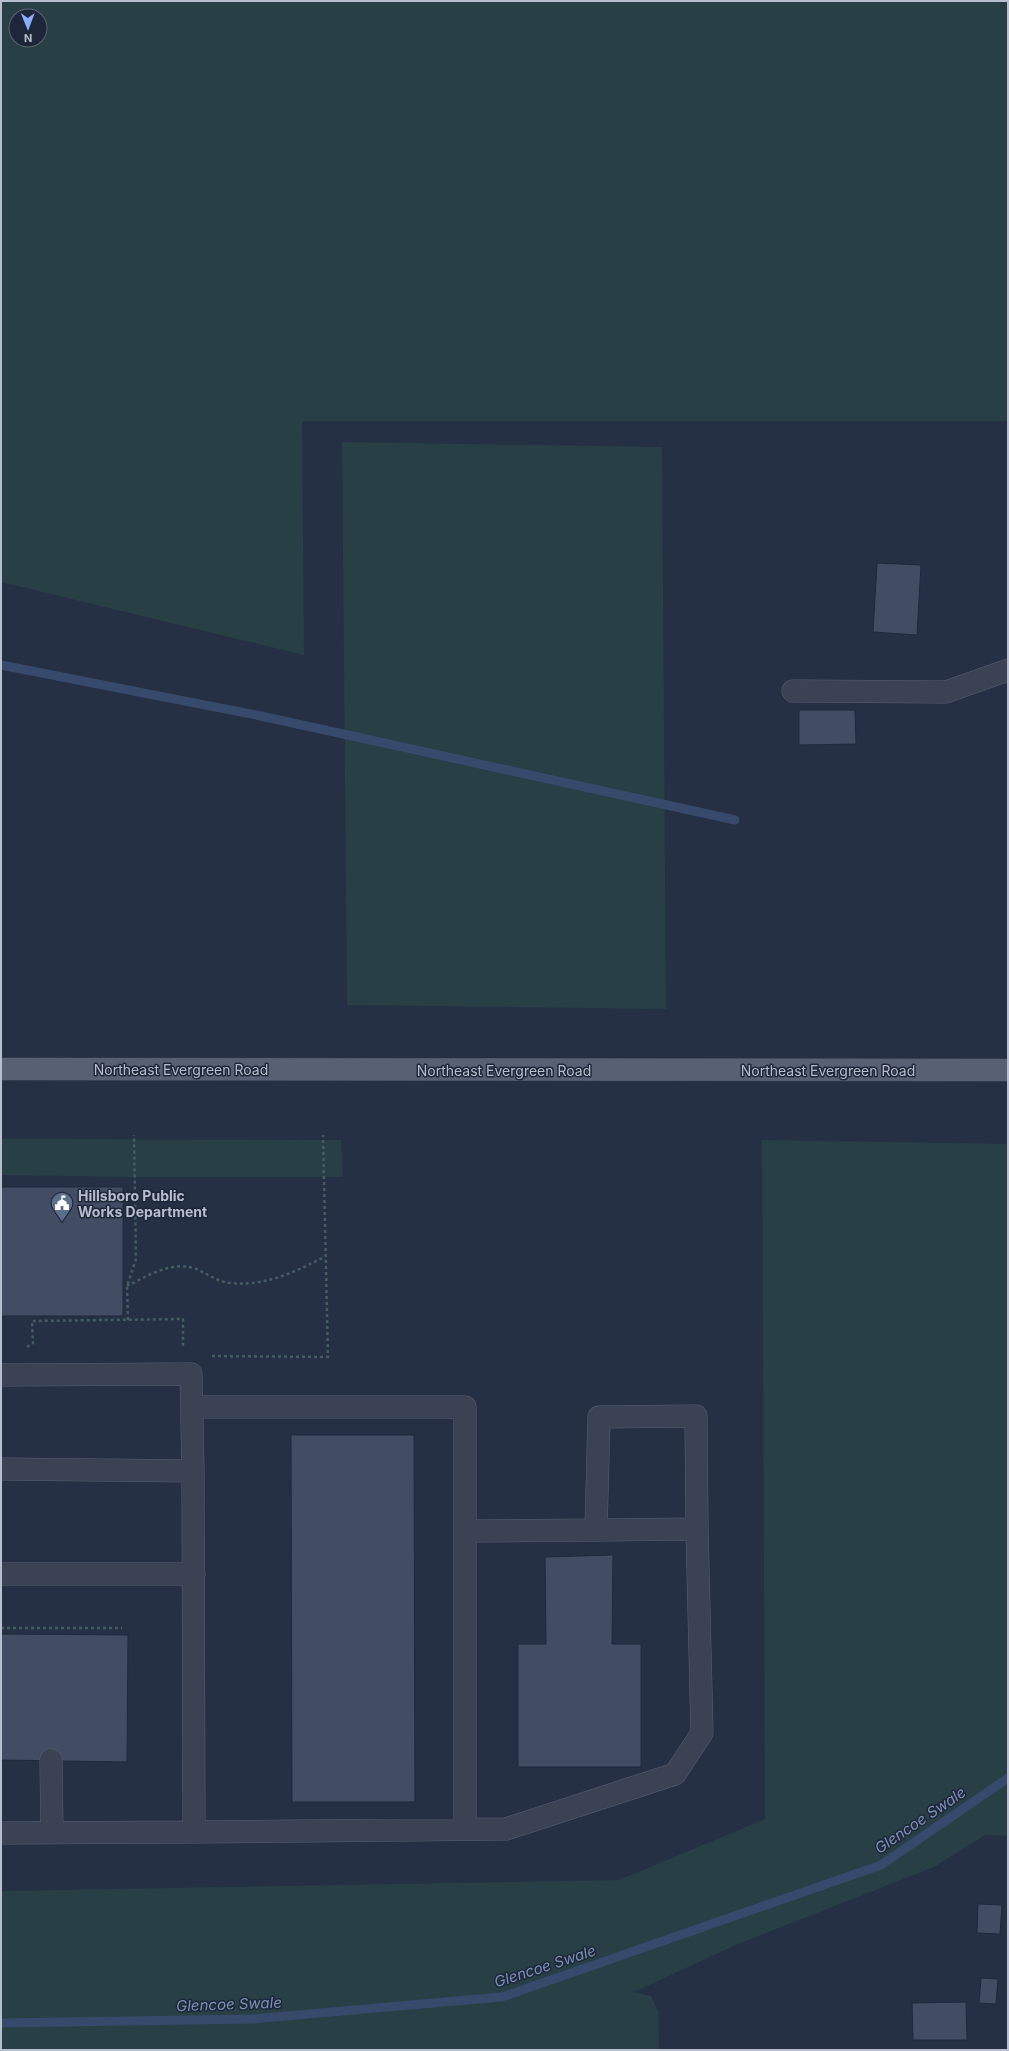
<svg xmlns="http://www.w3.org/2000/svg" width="1009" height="2051" font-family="Inter,sans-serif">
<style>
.green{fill:#273f45;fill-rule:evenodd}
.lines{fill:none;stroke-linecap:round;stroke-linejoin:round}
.stream{stroke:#384a6c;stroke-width:9}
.building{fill:#424d64;stroke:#20293b}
.minor-casing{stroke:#586071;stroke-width:23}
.major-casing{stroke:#434b5d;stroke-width:23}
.path{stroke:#455c61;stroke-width:2.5;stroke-dasharray:3 3;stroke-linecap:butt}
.minor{stroke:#3a4253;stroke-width:22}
.major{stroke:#586173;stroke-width:22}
.labels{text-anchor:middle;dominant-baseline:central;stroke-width:3;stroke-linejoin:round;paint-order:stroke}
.street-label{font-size:14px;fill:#b7becd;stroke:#1e2739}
.poi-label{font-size:14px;font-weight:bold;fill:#b7becd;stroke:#1e2739;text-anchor:start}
.water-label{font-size:15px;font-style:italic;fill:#7c91b6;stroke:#1e2739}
</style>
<rect width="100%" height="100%" fill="#253044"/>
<path class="green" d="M 1,1 L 1008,1 L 1008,421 L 302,421 L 304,655 L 1,582 ZM 16,16 L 40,16 L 40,40 L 16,40 Z
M 342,442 L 662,447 L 666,1009 L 347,1005 Z
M 1,1139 L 341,1140 L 343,1177 L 132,1177 L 1,1175 Z
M 762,1140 L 1008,1144 L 1008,1836 L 985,1835 L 934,1867 L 738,1944 L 634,1992 L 651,1996 L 658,2011 L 659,2050 L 1,2050 L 1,1891 L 619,1880 L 765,1819 Z"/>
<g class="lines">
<path class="stream" d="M 1,665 L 261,716 L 735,820
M 1,2023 L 252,2019 L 502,1997 L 881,1865 L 1008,1778"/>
</g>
<path class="building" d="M 877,563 L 921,565 L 917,635 L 873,632 Z
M 799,710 L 855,710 L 856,744 L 799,745 Z
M 1,1187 L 123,1187 L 123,1316 L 1,1316 Z
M 291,1435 L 414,1435 L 415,1802 L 292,1802 Z
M 613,1555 L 612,1644 L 641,1644 L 641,1767 L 518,1767 L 518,1644 L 546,1644 L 545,1557 Z
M 1,1634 L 128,1635 L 127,1762 L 1,1760 Z
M 978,1904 L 1002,1905 L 1000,1934 L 977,1933 Z
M 981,1978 L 998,1979 L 996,2004 L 979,2003 Z
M 966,2002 L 967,2040 L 913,2040 L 912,2003 Z"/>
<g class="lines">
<g class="minor-casing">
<path id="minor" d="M 793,691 L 946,692 L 1008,670
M 1,1375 L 191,1374 L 193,1471
M 192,1407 L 465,1407 L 465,1829
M 1,1469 L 193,1471 L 194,1832 L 1,1833
M 465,1531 L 596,1530
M 1,1574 L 194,1574
M 51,1760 L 52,1833
M 194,1832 L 506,1829 L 675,1774 L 702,1733 L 697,1529 L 596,1530 L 599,1417 L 696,1416 L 697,1529"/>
</g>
<g class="major-casing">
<path id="major" d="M 1,1069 L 1008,1070"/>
</g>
<path class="path" d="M 127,1286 C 147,1276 173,1260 196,1269 C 208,1274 218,1282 230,1283 C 265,1287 297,1271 326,1256
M 128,1320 L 127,1286 L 136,1259 L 134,1135
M 27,1347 L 33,1343 L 32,1321 L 183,1319 L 183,1346
M 212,1356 L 328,1357 L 323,1135
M 1,1628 L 122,1628"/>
<use href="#minor" class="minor"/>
<use href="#major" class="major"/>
</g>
<defs>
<g id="civic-pin" transform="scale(1.15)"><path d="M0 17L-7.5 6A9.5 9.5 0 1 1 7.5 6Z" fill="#5c6f8a" stroke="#1e2739"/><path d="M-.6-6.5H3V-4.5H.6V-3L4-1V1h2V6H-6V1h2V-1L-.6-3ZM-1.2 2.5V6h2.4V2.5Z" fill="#fff"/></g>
</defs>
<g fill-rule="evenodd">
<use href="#civic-pin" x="62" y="1203"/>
</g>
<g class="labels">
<g class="street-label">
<text x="181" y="1069">Northeast Evergreen Road</text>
<text x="504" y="1070">Northeast Evergreen Road</text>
<text x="828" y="1070">Northeast Evergreen Road</text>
</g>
<g class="poi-label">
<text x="78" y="1195">Hillsboro Public<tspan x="78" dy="16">Works Department</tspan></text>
</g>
<g class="water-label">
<text transform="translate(920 1820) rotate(-34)">Glencoe Swale</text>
<text transform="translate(545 1966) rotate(-18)">Glencoe Swale</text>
<text transform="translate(229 2004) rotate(-2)">Glencoe Swale</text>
</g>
</g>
<rect width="1009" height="2051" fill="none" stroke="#b7becd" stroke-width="4"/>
<g transform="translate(28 28) rotate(179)"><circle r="19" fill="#1e2739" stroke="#5b6374"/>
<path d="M0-3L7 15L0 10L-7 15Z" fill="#8baffe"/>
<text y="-6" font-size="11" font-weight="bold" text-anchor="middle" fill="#b7becd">N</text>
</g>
</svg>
